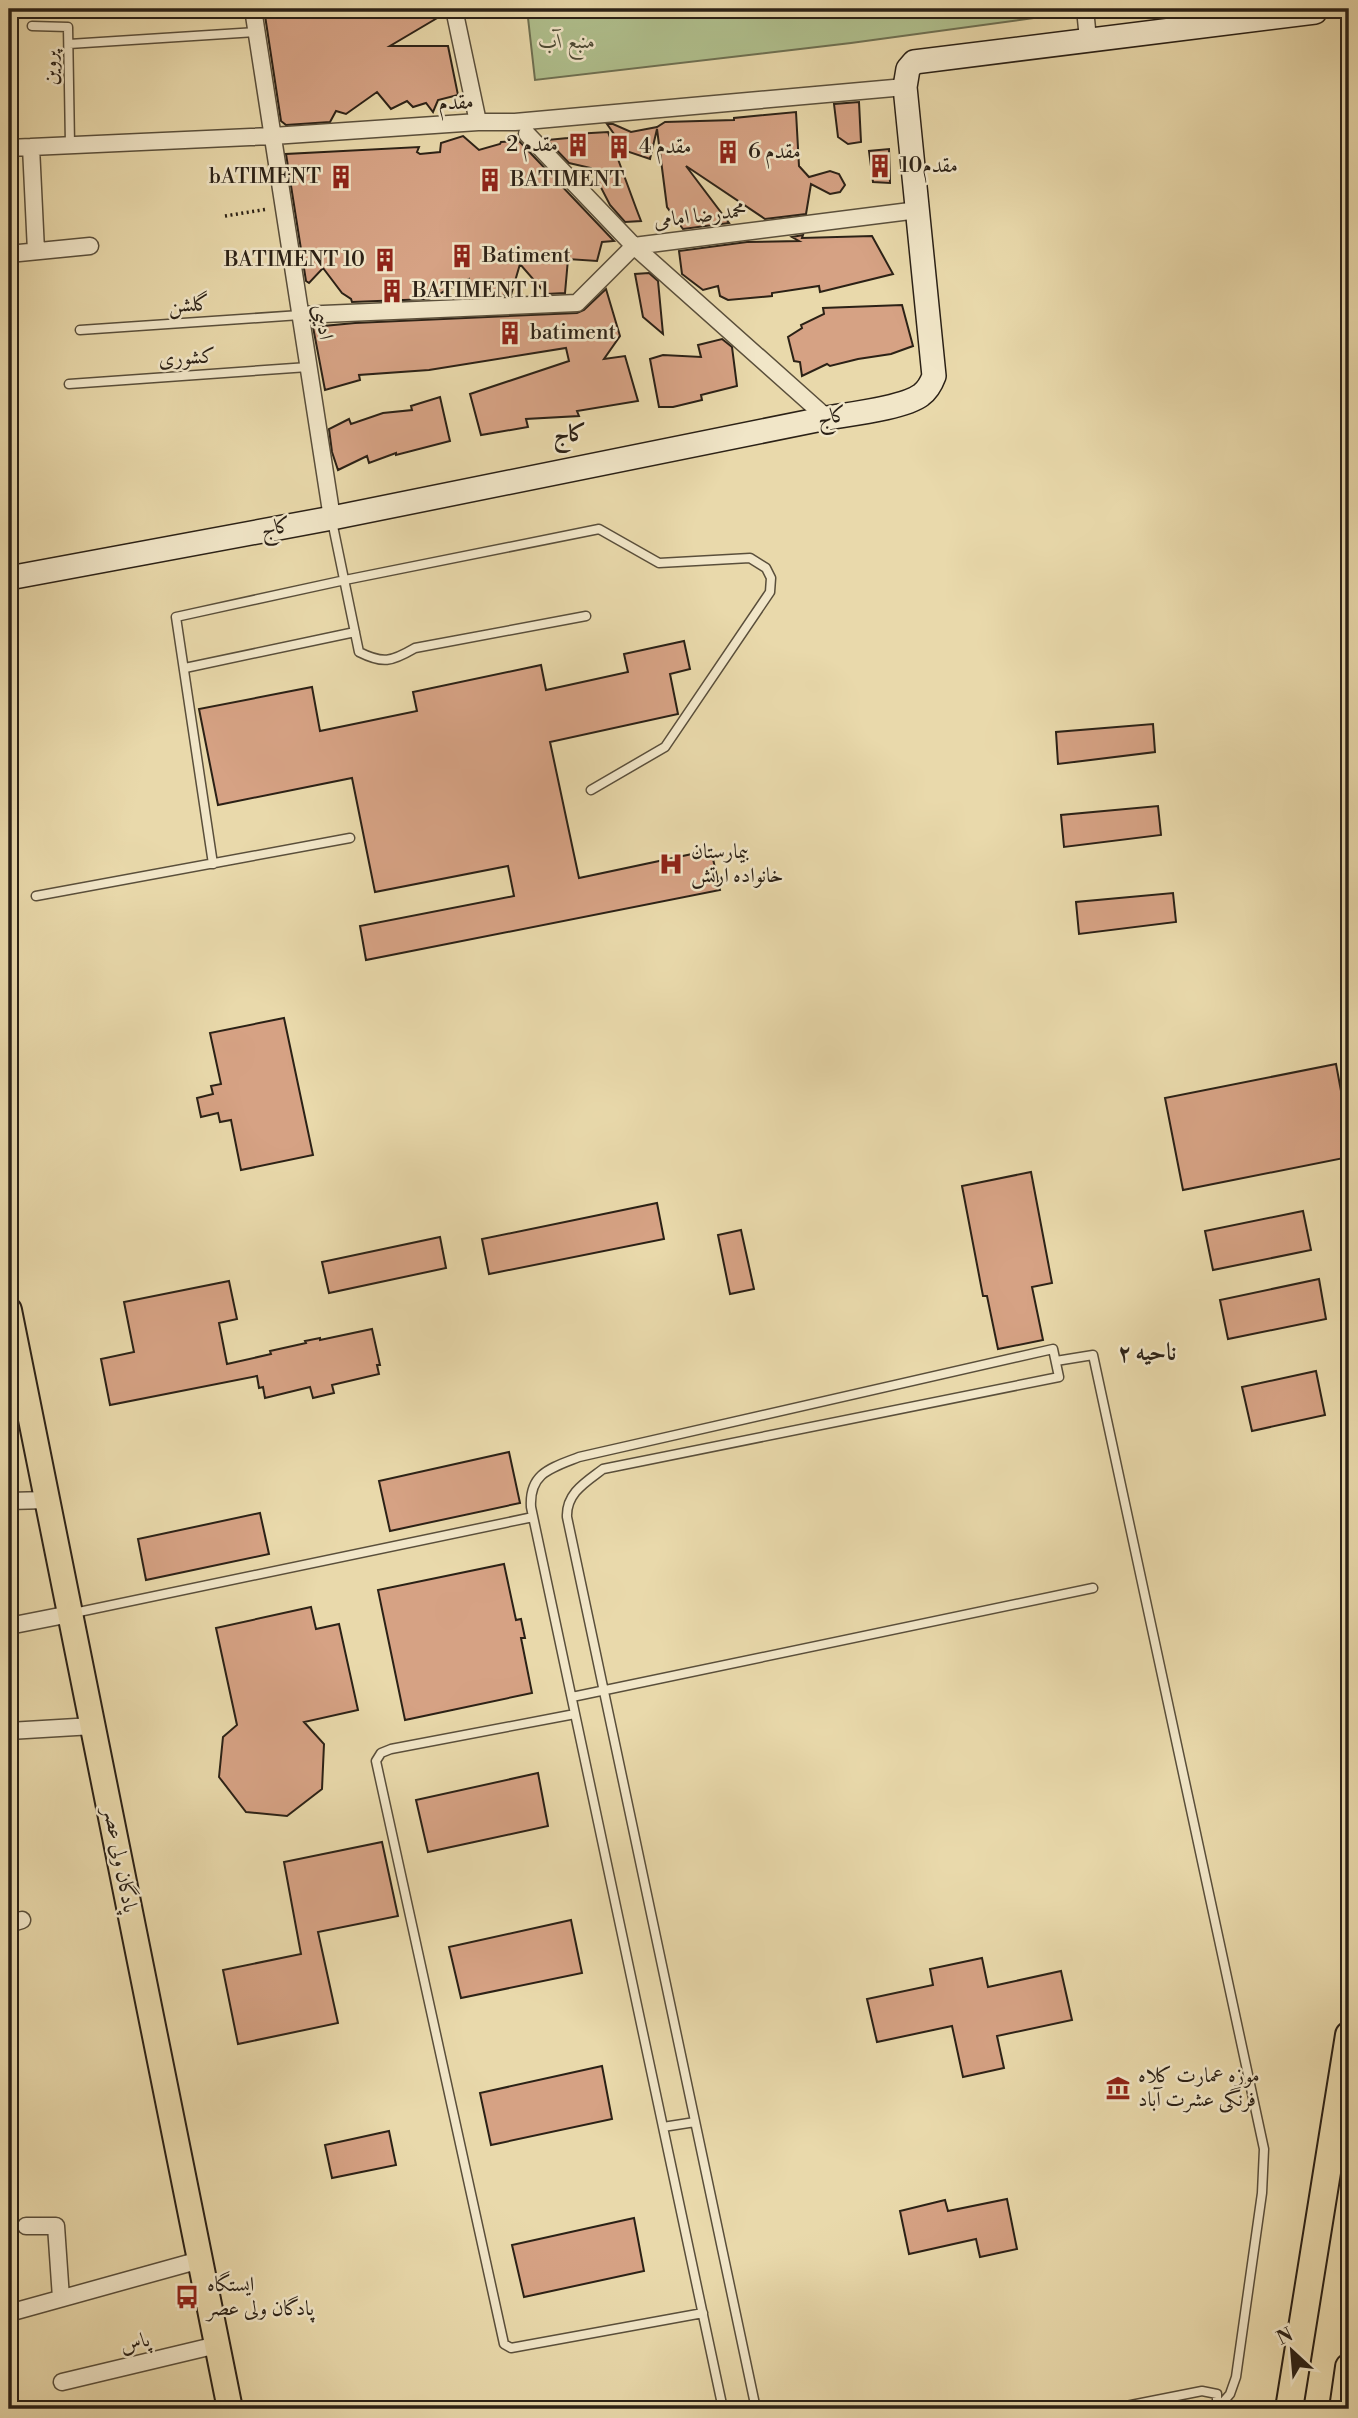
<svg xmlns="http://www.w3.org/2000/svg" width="1358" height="2418" font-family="'Libre Bodoni',Amiri,serif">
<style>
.green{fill:#b0c08e;stroke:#6e7052;stroke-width:2}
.building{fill:#d6a284;stroke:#2b2116;stroke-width:2}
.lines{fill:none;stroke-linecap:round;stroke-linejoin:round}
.service-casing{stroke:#5a4f3b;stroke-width:11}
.minor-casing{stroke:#5a4f3b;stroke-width:19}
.secondary-casing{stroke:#2b2116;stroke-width:26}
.primary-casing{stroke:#2b2116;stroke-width:28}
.trunk-casing{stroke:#2b2116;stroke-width:30}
.path{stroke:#2b2116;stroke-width:3.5;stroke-dasharray:2 3.5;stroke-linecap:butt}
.service{stroke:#f1e6c8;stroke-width:8}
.minor{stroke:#f1e6c8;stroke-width:16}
.secondary{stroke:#f1e6c8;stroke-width:23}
.primary{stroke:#e9d9ab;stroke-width:24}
.trunk{stroke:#e9d9ab;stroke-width:26}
.labels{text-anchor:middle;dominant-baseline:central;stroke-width:5;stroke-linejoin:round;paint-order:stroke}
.park-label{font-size:21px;font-style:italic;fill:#4c4934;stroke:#f1e6c8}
.street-label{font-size:21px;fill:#2b2116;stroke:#f1e6c8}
.poi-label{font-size:21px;fill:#2b2116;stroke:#f1e6c8;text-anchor:start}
.neighbourhood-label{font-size:23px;font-weight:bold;fill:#2b2116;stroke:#f1e6c8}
.quarter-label{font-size:24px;font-weight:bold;fill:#2b2116;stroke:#f1e6c8}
</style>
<rect width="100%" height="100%" fill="#e9d9ab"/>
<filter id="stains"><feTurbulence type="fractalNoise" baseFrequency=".00286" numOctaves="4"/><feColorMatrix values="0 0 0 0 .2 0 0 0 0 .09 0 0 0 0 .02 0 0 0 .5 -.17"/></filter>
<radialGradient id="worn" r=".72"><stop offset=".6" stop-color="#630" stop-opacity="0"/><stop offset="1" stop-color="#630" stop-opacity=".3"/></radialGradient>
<path class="green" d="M 527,9 L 1056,9 L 1056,15 L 851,43 L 535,80 Z"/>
<path class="building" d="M 264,9 L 444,9 L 444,14 L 390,46 L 448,46 L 458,95 L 438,100 L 433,112 L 426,103 L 413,107 L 407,101 L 391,109 L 377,92 L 346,114 L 336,111 L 330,122 L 286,125 L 281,121 Z
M 859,102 L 861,142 L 848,144 L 838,137 L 834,104 Z
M 796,112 L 799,166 L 809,177 L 830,171 L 839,174 L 845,185 L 840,192 L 830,194 L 811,184 L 806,214 L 765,219 L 686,166 L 729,223 L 683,229 L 667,207 L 657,129 L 650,159 L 626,151 L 607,124 L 613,124 L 631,132 L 657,127 L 665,122 L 734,120 L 734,118 Z
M 608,132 L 636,208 L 641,221 L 625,222 L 610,205 L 591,168 L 569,163 L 547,140 L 568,138 L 574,134 Z
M 463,136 L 479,150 L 500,144 L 501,142 L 519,141 L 614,241 L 602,242 L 597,261 L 568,259 L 565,293 L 546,294 L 520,264 L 511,295 L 472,297 L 469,279 L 429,299 L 352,302 L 351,299 L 342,293 L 323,268 L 309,283 L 306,281 L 286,154 L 419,147 L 417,152 L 420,154 L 440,152 L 441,143 Z
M 889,149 L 890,183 L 873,182 L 869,151 Z
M 803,235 L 802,238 L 872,236 L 893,274 L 820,292 L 819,286 L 772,293 L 772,296 L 728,300 L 720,296 L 718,286 L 703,290 L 682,274 L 679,251 L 747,242 L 799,241 L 792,237 Z
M 649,273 L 658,281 L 663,334 L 643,317 L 635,274 Z
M 606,289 L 620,336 L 604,359 L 625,356 L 638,401 L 577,411 L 579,416 L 526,419 L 528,427 L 481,435 L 470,394 L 569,361 L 566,348 L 429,370 L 359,375 L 360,380 L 325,390 L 313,327 L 355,323 L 577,313 L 584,310 Z
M 902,305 L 913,346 L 891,354 L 858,359 L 830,366 L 827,364 L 802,376 L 800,362 L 794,361 L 788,337 L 802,328 L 801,325 L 824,314 L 823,308 Z
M 722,339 L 732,347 L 737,386 L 701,395 L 702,400 L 673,407 L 659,407 L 650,359 L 663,355 L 701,357 L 698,345 Z
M 440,397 L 450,441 L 396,455 L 396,453 L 369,463 L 367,456 L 338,470 L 332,452 L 329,429 L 349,419 L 351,424 L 383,413 L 412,410 L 411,406 Z
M 684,641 L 690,669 L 670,674 L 678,714 L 550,742 L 579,878 L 711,850 L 720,890 L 366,960 L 360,926 L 514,896 L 508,866 L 375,892 L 352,778 L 218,805 L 199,709 L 312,687 L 320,731 L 417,711 L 413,692 L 541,665 L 546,690 L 628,672 L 624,654 Z
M 1153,724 L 1155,752 L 1058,764 L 1056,732 Z
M 1158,806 L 1161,835 L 1064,847 L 1061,815 Z
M 1173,893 L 1176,922 L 1079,934 L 1076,902 Z
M 284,1018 L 313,1155 L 241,1170 L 231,1120 L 220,1122 L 218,1113 L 201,1117 L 197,1098 L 213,1094 L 211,1086 L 221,1084 L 210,1033 Z
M 1336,1064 L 1349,1134 L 1349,1157 L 1183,1190 L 1165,1098 Z
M 1031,1172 L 1052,1283 L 1032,1287 L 1043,1340 L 998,1349 L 987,1296 L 983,1296 L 962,1186 Z
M 657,1203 L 664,1239 L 489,1274 L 482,1239 Z
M 1303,1211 L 1311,1250 L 1213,1270 L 1205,1231 Z
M 741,1230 L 754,1289 L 730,1294 L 718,1235 Z
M 440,1237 L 446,1268 L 329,1293 L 322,1262 Z
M 1319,1279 L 1326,1319 L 1228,1339 L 1220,1300 Z
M 229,1281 L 237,1319 L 219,1323 L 227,1364 L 271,1354 L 270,1351 L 306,1343 L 305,1341 L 320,1338 L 320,1340 L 372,1329 L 380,1365 L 377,1365 L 379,1374 L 332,1385 L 334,1393 L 313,1398 L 310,1387 L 265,1398 L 263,1387 L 259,1388 L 257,1376 L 110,1405 L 101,1359 L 134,1352 L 124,1302 Z
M 1316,1371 L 1325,1415 L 1252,1431 L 1242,1387 Z
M 509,1452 L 520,1503 L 390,1531 L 379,1481 Z
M 260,1513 L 269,1554 L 146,1580 L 138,1539 Z
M 504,1564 L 516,1620 L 521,1619 L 525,1638 L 521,1638 L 532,1693 L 405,1720 L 378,1590 Z
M 311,1607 L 316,1629 L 339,1624 L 358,1710 L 304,1722 L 324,1744 L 322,1789 L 287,1816 L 246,1812 L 219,1777 L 223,1737 L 237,1725 L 216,1628 Z
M 538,1773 L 548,1826 L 428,1852 L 416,1800 Z
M 382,1842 L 398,1916 L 318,1932 L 338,2023 L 238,2044 L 223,1970 L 301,1954 L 284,1862 Z
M 571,1920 L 582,1973 L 461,1998 L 449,1947 Z
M 982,1958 L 988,1987 L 1061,1971 L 1072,2020 L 997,2036 L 1004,2068 L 963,2077 L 952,2026 L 877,2042 L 867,1999 L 933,1985 L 930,1969 Z
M 602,2066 L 612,2119 L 491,2145 L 480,2093 Z
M 389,2131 L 396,2165 L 332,2178 L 325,2145 Z
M 1007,2199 L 1017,2249 L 980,2257 L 976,2239 L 909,2254 L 900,2211 L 945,2200 L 948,2211 Z
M 634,2218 L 644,2271 L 524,2297 L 512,2245 Z"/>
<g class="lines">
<g class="service-casing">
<path id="service" d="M 32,26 L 68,27 L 70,145
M 69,44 L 257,32
M 80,330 L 300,315
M 69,384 L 308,367
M 332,521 L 359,652 C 383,664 391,662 415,648 L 586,616
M 185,668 L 355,632
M 213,864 L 176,617 L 345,580 L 599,529 L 659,563 L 750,558 L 766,568 L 771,578 L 770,592 L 665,747 L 591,790
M 36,896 L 350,838
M 1056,1361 L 1093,1355 L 1264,2149 L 1262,2193 L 1236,2377 L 1230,2394 L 1218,2408
M 74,1613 L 533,1517
M 572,1697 L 1093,1588
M 575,1714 L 391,1749 L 381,1753 L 376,1761 L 504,2344 L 511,2348 L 703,2313
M 663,2127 L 695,2122
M 723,2409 L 531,1507 C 529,1473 551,1468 579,1457 L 1053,1349 L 1059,1377 L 603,1469 C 586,1482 566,1493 567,1517 L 756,2409
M 1111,2409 L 1202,2391 L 1217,2394 L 1217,2409"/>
</g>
<g class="minor-casing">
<path id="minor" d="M 253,9 L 332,518
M 454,9 L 478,122
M 1085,9 L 1088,39
M 527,134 L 634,246 L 827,418
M 31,147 L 36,251
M 9,148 L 273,136 L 478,122 L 515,122 L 905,87
M 9,254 L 90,246
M 300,315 L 577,303 L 634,246 L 918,210
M 9,1501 L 47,1500
M 9,1626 L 70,1614
M 9,1731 L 93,1726
M 9,1924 L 22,1920
M 26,2226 L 56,2226 L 61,2298
M 9,2313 L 200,2260
M 62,2382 L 217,2345"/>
</g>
<g class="secondary-casing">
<path id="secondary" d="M 9,578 L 332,518 L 827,418 C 850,414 904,408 921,395 C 928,390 931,384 934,376 L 905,87 L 908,69 L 914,62 L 1315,12"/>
</g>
<g class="primary-casing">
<path id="primary" d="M 9,1310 L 230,2409"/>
</g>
<g class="trunk-casing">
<path id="trunk" d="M 1289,2409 L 1349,2035
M 1343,2409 L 1349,2367"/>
</g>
<path class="path" d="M 225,216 L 268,209"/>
<use href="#service" class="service"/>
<use href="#minor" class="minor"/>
<use href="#secondary" class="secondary"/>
<use href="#primary" class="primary"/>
<use href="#trunk" class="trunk"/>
</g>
<defs>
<g id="building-bare" transform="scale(1.89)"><path d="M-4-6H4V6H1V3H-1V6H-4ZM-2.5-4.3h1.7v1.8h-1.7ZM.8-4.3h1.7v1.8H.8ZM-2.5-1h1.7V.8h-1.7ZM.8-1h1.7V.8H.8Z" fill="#8f2418" stroke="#f1e6c8" stroke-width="2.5" paint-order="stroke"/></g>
<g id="hospital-bare" transform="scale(1.89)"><path d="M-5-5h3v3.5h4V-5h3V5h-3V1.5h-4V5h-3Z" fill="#8f2418" stroke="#f1e6c8" stroke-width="2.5" paint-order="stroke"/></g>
<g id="museum-bare" transform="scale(1.89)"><path d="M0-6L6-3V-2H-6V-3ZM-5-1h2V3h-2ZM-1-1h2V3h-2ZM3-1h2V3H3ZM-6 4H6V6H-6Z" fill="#8f2418" stroke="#f1e6c8" stroke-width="2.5" paint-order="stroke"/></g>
<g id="bus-bare" transform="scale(1.89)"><path d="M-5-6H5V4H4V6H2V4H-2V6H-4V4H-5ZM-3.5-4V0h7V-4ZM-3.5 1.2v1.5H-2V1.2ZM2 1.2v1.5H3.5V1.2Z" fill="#8f2418" stroke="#f1e6c8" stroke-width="2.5" paint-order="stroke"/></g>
</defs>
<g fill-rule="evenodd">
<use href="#building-bare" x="578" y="145"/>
<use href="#building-bare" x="619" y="147"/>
<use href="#building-bare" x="728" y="152"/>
<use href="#building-bare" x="880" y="166"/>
<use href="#building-bare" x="341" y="177"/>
<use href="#building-bare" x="490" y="180"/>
<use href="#building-bare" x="462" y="256"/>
<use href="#building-bare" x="385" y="260"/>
<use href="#building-bare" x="392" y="291"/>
<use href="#building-bare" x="510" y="333"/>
<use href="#hospital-bare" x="671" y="864"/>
<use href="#museum-bare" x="1118" y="2088"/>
<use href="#bus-bare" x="187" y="2297"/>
</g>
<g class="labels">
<g class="park-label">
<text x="567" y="42">منبع آب</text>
</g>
<g class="street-label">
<text transform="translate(51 68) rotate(-91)">پروین</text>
<text transform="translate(456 103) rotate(-3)">مقدم</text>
<text transform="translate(700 216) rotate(-7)">محمدرضا امامی</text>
<text transform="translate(189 305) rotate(-4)">گلشن</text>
<text transform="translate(323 322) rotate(81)">ادیبی</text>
<text transform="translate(187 358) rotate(-4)">کشوری</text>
<text transform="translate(832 417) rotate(-12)">کاج</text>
<text transform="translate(276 528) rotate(-11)">کاج</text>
<text transform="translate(120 1860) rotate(79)">پادگان ولی عصر</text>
<text transform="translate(135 2343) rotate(-14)">پاس</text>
</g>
<g class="poi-label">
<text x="558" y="145" text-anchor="end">مقدم 2</text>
<text x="639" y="147">4 مقدم</text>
<text x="748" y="152">6 مقدم</text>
<text x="900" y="166">10مقدم</text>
<text x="321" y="177" text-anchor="end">bATIMENT</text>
<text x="510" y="180">BATIMENT</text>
<text x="482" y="256">Batiment</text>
<text x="365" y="260" text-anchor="end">BATIMENT 10</text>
<text x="412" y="291">BATIMENT 11</text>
<text x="530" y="333">batiment</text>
<text x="691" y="852">بیمارستان<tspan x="691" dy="24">خانواده ارتش</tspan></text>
<text x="1138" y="2076">موزه عمارت کلاه<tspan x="1138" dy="24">فرنگی عشرت آباد</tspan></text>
<text x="207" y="2285">ایستگاه<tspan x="207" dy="24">پادگان ولی عصر</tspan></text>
</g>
<g class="neighbourhood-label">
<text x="570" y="434">کاج</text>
</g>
<g class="quarter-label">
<text x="1147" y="1353">ناحیه ۲</text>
</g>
</g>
<rect width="1358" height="2418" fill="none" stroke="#e9d9ab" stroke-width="35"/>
<rect x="10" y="10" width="1337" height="2397" fill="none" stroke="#2b2116" stroke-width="3.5"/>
<rect x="18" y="18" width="1323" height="2383" fill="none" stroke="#2b2116" stroke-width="2"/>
<g transform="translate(1292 2351) rotate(334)" stroke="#f1e6c8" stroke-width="5" paint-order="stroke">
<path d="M0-5L12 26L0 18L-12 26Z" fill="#2b2116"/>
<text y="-10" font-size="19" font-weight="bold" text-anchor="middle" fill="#2b2116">N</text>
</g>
<rect width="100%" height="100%" filter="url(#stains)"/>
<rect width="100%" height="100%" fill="url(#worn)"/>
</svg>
